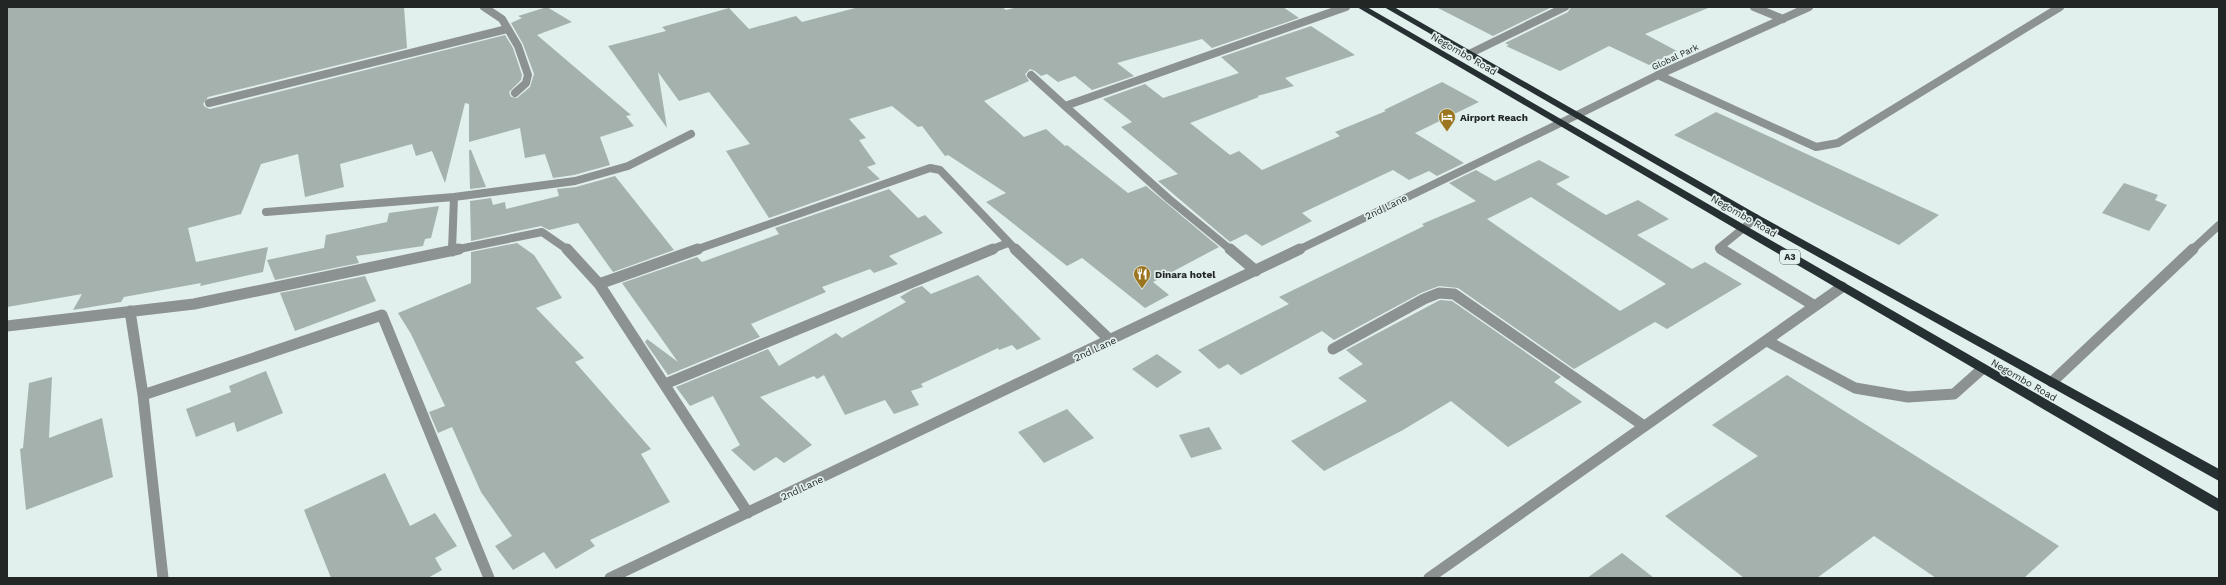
<svg xmlns="http://www.w3.org/2000/svg" width="2226" height="585" font-family="'Work Sans',sans-serif">
<style>
.building{fill:#a5b1ac;fill-rule:evenodd}
.lines{fill:none;stroke-linecap:round;stroke-linejoin:round}
.lane-far1{stroke:#8c9192;stroke-width:8}
.lane{stroke:#8c9192;stroke-width:11}
.street-far1{stroke:#8c9192;stroke-width:8}
.street{stroke:#8c9192;stroke-width:11}
.highway{fill:#263032;fill-rule:evenodd}
.labels{text-anchor:middle;dominant-baseline:central;stroke-width:3.5;stroke-linejoin:round;paint-order:stroke}
.far-street-label{font-size:9px;fill:#222726;stroke:#e1efed}
.shield{fill:#e1efed;stroke:#5b6362;stroke-width:1}
.shield-label{font-size:9px;font-weight:bold;fill:#222726}
.street-label{font-size:10px;fill:#222726;stroke:#e1efed}
.poi-label{font-size:10px;font-weight:bold;fill:#222726;stroke:#e1efed;text-anchor:start}
</style>
<rect width="100%" height="100%" fill="#e1efed"/>
<path class="building" d="M 7,7 L 404,7 L 407,48 L 208,97 L 203,104 L 205,107 L 210,109 L 505,35 L 513,48 L 522,75 L 521,80 L 509,92 L 511,97 L 517,98 L 530,87 L 534,74 L 523,44 L 511,23 L 522,18 L 518,16 L 547,7 L 572,22 L 537,35 L 631,115 L 626,116 L 634,126 L 600,137 L 610,165 L 574,175 L 553,178 L 545,154 L 525,158 L 520,128 L 469,142 L 469,104 L 465,103 L 445,183 L 432,151 L 416,156 L 412,144 L 340,164 L 344,187 L 305,197 L 298,154 L 261,164 L 241,214 L 188,228 L 196,262 L 268,247 L 263,272 L 200,286 L 201,283 L 124,297 L 121,302 L 73,310 L 82,294 L 7,307 Z
M 859,7 L 1002,7 L 1006,10 L 1018,7 L 1283,7 L 1299,18 L 1212,48 L 1202,39 L 1117,63 L 1134,76 L 1092,90 L 1075,76 L 1058,82 L 1047,74 L 1041,76 L 1035,71 L 1030,69 L 1025,74 L 1029,81 L 984,101 L 1024,137 L 1046,129 L 1065,146 L 1067,145 L 1128,193 L 1146,186 L 1219,247 L 1153,282 L 1169,295 L 1145,308 L 1082,258 L 1067,266 L 986,202 L 1006,193 L 948,155 L 945,156 L 922,126 L 918,127 L 892,106 L 849,119 L 866,138 L 859,140 L 876,164 L 867,167 L 880,179 L 769,218 L 726,151 L 750,144 L 709,92 L 679,101 L 658,72 L 667,128 L 608,46 L 666,31 L 662,27 L 729,8 L 749,29 L 796,16 L 802,22 Z
M 1436,7 L 1552,7 L 1493,36 Z
M 1571,7 L 1708,7 L 1708,8 L 1645,34 L 1677,51 L 1649,65 L 1609,46 L 1560,71 L 1506,46 L 1509,45 L 1505,43 L 1568,12 Z
M 1311,26 L 1355,55 L 1285,78 L 1294,86 L 1257,96 L 1259,97 L 1190,123 L 1230,155 L 1239,151 L 1262,170 L 1340,136 L 1335,132 L 1386,111 L 1384,110 L 1442,82 L 1479,102 L 1415,133 L 1464,163 L 1437,176 L 1429,171 L 1409,180 L 1393,170 L 1302,213 L 1312,221 L 1262,246 L 1246,234 L 1230,242 L 1158,181 L 1178,174 L 1121,127 L 1132,122 L 1103,99 L 1145,84 L 1163,98 L 1239,73 L 1221,57 Z
M 1716,112 L 1939,215 L 1899,245 L 1674,135 Z
M 469,150 L 471,150 L 486,187 L 470,189 Z
M 1539,160 L 1570,177 L 1556,184 L 1606,215 L 1638,200 L 1669,219 L 1637,235 L 1692,269 L 1705,262 L 1742,284 L 1667,329 L 1655,322 L 1574,369 L 1458,288 L 1439,286 L 1421,293 L 1334,340 L 1322,331 L 1241,375 L 1228,364 L 1219,369 L 1198,350 L 1289,304 L 1279,297 L 1424,226 L 1422,224 L 1476,201 L 1449,183 L 1476,170 L 1495,181 ZM 1531,197 L 1666,284 L 1620,311 L 1487,219 Z
M 615,176 L 674,250 L 613,272 L 578,223 L 549,230 L 541,226 L 471,241 L 470,201 L 491,198 L 493,205 L 505,202 L 506,209 L 559,196 L 557,189 L 576,187 Z
M 2124,183 L 2158,195 L 2155,200 L 2167,205 L 2149,231 L 2102,213 Z
M 889,189 L 918,218 L 925,215 L 943,233 L 889,256 L 898,264 L 874,273 L 870,269 L 822,287 L 826,292 L 751,324 L 760,337 L 668,375 L 645,342 L 647,339 L 678,362 L 622,283 L 697,257 L 702,262 L 779,234 L 775,228 Z
M 439,206 L 431,238 L 425,239 L 423,246 L 356,256 L 359,263 L 275,280 L 267,260 L 324,248 L 326,235 L 387,222 L 389,213 Z
M 517,243 L 534,255 L 562,298 L 536,308 L 584,358 L 575,362 L 651,449 L 641,454 L 670,502 L 590,540 L 595,546 L 556,569 L 544,552 L 513,570 L 495,546 L 512,536 L 481,492 L 452,427 L 438,433 L 429,412 L 445,406 L 411,334 L 398,313 L 471,283 L 471,252 Z
M 978,275 L 1041,339 L 1017,350 L 1012,345 L 999,350 L 998,348 L 921,384 L 923,387 L 911,391 L 919,405 L 894,414 L 885,400 L 845,415 L 824,375 L 817,379 L 814,376 L 760,397 L 812,445 L 784,463 L 776,457 L 754,471 L 731,450 L 740,445 L 713,396 L 690,406 L 676,387 L 768,349 L 779,366 L 836,333 L 842,338 L 906,302 L 900,297 L 913,289 L 922,286 L 931,294 Z
M 365,276 L 376,301 L 295,331 L 280,293 Z
M 1440,300 L 1452,301 L 1561,377 L 1554,382 L 1582,402 L 1508,447 L 1451,401 L 1403,430 L 1324,471 L 1291,441 L 1367,401 L 1338,378 L 1363,364 L 1346,350 Z
M 1157,354 L 1182,372 L 1157,388 L 1132,369 Z
M 266,371 L 283,413 L 237,432 L 234,422 L 196,437 L 186,409 L 231,392 L 229,386 Z
M 1787,375 L 2059,546 L 2024,578 L 1936,578 L 1874,536 L 1817,578 L 1744,578 L 1665,516 L 1758,456 L 1712,425 Z
M 52,377 L 49,438 L 102,418 L 113,477 L 26,510 L 20,449 L 23,448 L 29,383 Z
M 1067,409 L 1094,438 L 1044,463 L 1018,432 Z
M 1209,427 L 1222,449 L 1191,458 L 1179,435 Z
M 385,473 L 410,526 L 435,513 L 457,546 L 435,558 L 442,570 L 428,578 L 331,578 L 304,510 Z
M 1622,553 L 1654,578 L 1587,578 Z"/>
<g class="lines">
<path class="lane-far1" d="M 484,7 L 502,19 L 518,46 L 528,75 L 526,83 L 515,93
M 1754,7 L 1783,19
M 1658,75 L 1816,147 L 1838,143 L 2060,7
M 209,103 L 507,29
M 1577,115 L 1658,75 L 1809,7
M 2192,250 L 2219,225"/>
<path class="lane" d="M 1767,341 L 1855,388 L 1908,397 L 1954,394 L 1982,369
M 2052,382 L 2193,249"/>
<path class="street-far1" d="M 1469,54 L 1565,7
M 1031,75 L 1065,106
M 266,212 L 454,197 L 575,181 L 628,166 L 691,134
M 452,250 L 454,197
M 454,250 L 542,232 L 568,250
M 695,250 L 930,168 L 940,170 L 1016,250
M 990,250 L 1008,243
M 1231,250 L 1169,199 L 1065,106 L 1346,7
M 1298,250 L 1577,115
M 1723,250 L 1719,248 L 1756,218"/>
<path class="street" d="M 567,249 L 599,284
M 698,249 L 599,284 L 748,513
M 1015,249 L 1111,341
M 1230,249 L 1256,271
M 1721,249 L 1815,306
M 452,251 L 452,249
M 130,311 L 143,395 L 163,578
M 7,326 L 194,304 L 459,249
M 1333,349 L 1424,299 L 1439,293 L 1454,294 L 1644,426
M 665,384 L 993,249
M 143,395 L 382,315 L 489,578
M 610,578 L 1300,249
M 1429,578 L 1842,287"/>
<path class="highway" d="M 1357,7 L 1367,7 L 2219,499 L 2219,512 Z
M 1384,7 L 1394,7 L 1760,216 L 2219,469 L 2219,481 L 1752,220 Z"/>
</g>
<defs>
<g id="hotel-pin" transform="scale(0.9)"><path d="M0 17L-7.5 6A9.5 9.5 0 1 1 7.5 6Z" fill="#9c7521" stroke="#e1efed"/><path d="M-6-4.5h1.5V1H6V5H4.5V3h-9V5H-6ZM-4 0a1.8 1.8 0 1 1 3.6 0ZM.5 0V-2.5h3Q6-2.5 6 0Z" fill="#fff"/></g>
<g id="restaurant-pin" transform="scale(0.9)"><path d="M0 17L-7.5 6A9.5 9.5 0 1 1 7.5 6Z" fill="#9c7521" stroke="#e1efed"/><path d="M-5-6h1v4h1v-4h1v4h1v-4h1v5L-1.5 .5V6h-2V.5L-5-1ZM5-6V6H3V1.5H1.5Q1.5-4 5-6Z" fill="#fff"/></g>
</defs>
<g fill-rule="evenodd">
<use href="#hotel-pin" x="1447" y="117"/>
<use href="#restaurant-pin" x="1142" y="274"/>
</g>
<g class="labels">
<g class="far-street-label">
<text transform="translate(1675 57) rotate(-25)">Global Park</text>
</g>
<rect class="shield" x="1780" y="250" width="20" height="14" rx="3"/>
<g class="shield-label">
<text x="1790" y="257">A3</text>
</g>
<g class="street-label">
<text transform="translate(1464 54) rotate(30)">Negombo Road</text>
<text transform="translate(1386 207) rotate(-26)">2nd Lane</text>
<text transform="translate(1744 216) rotate(30)">Negombo Road</text>
<text transform="translate(1095 349) rotate(-25)">2nd Lane</text>
<text transform="translate(2024 380) rotate(30)">Negombo Road</text>
<text transform="translate(802 488) rotate(-25)">2nd Lane</text>
</g>
<g class="poi-label">
<text x="1460" y="117">Airport Reach</text>
<text x="1155" y="274">Dinara hotel</text>
</g>
</g>
<rect width="2226" height="585" fill="none" stroke="#222726" stroke-width="16"/>
</svg>
